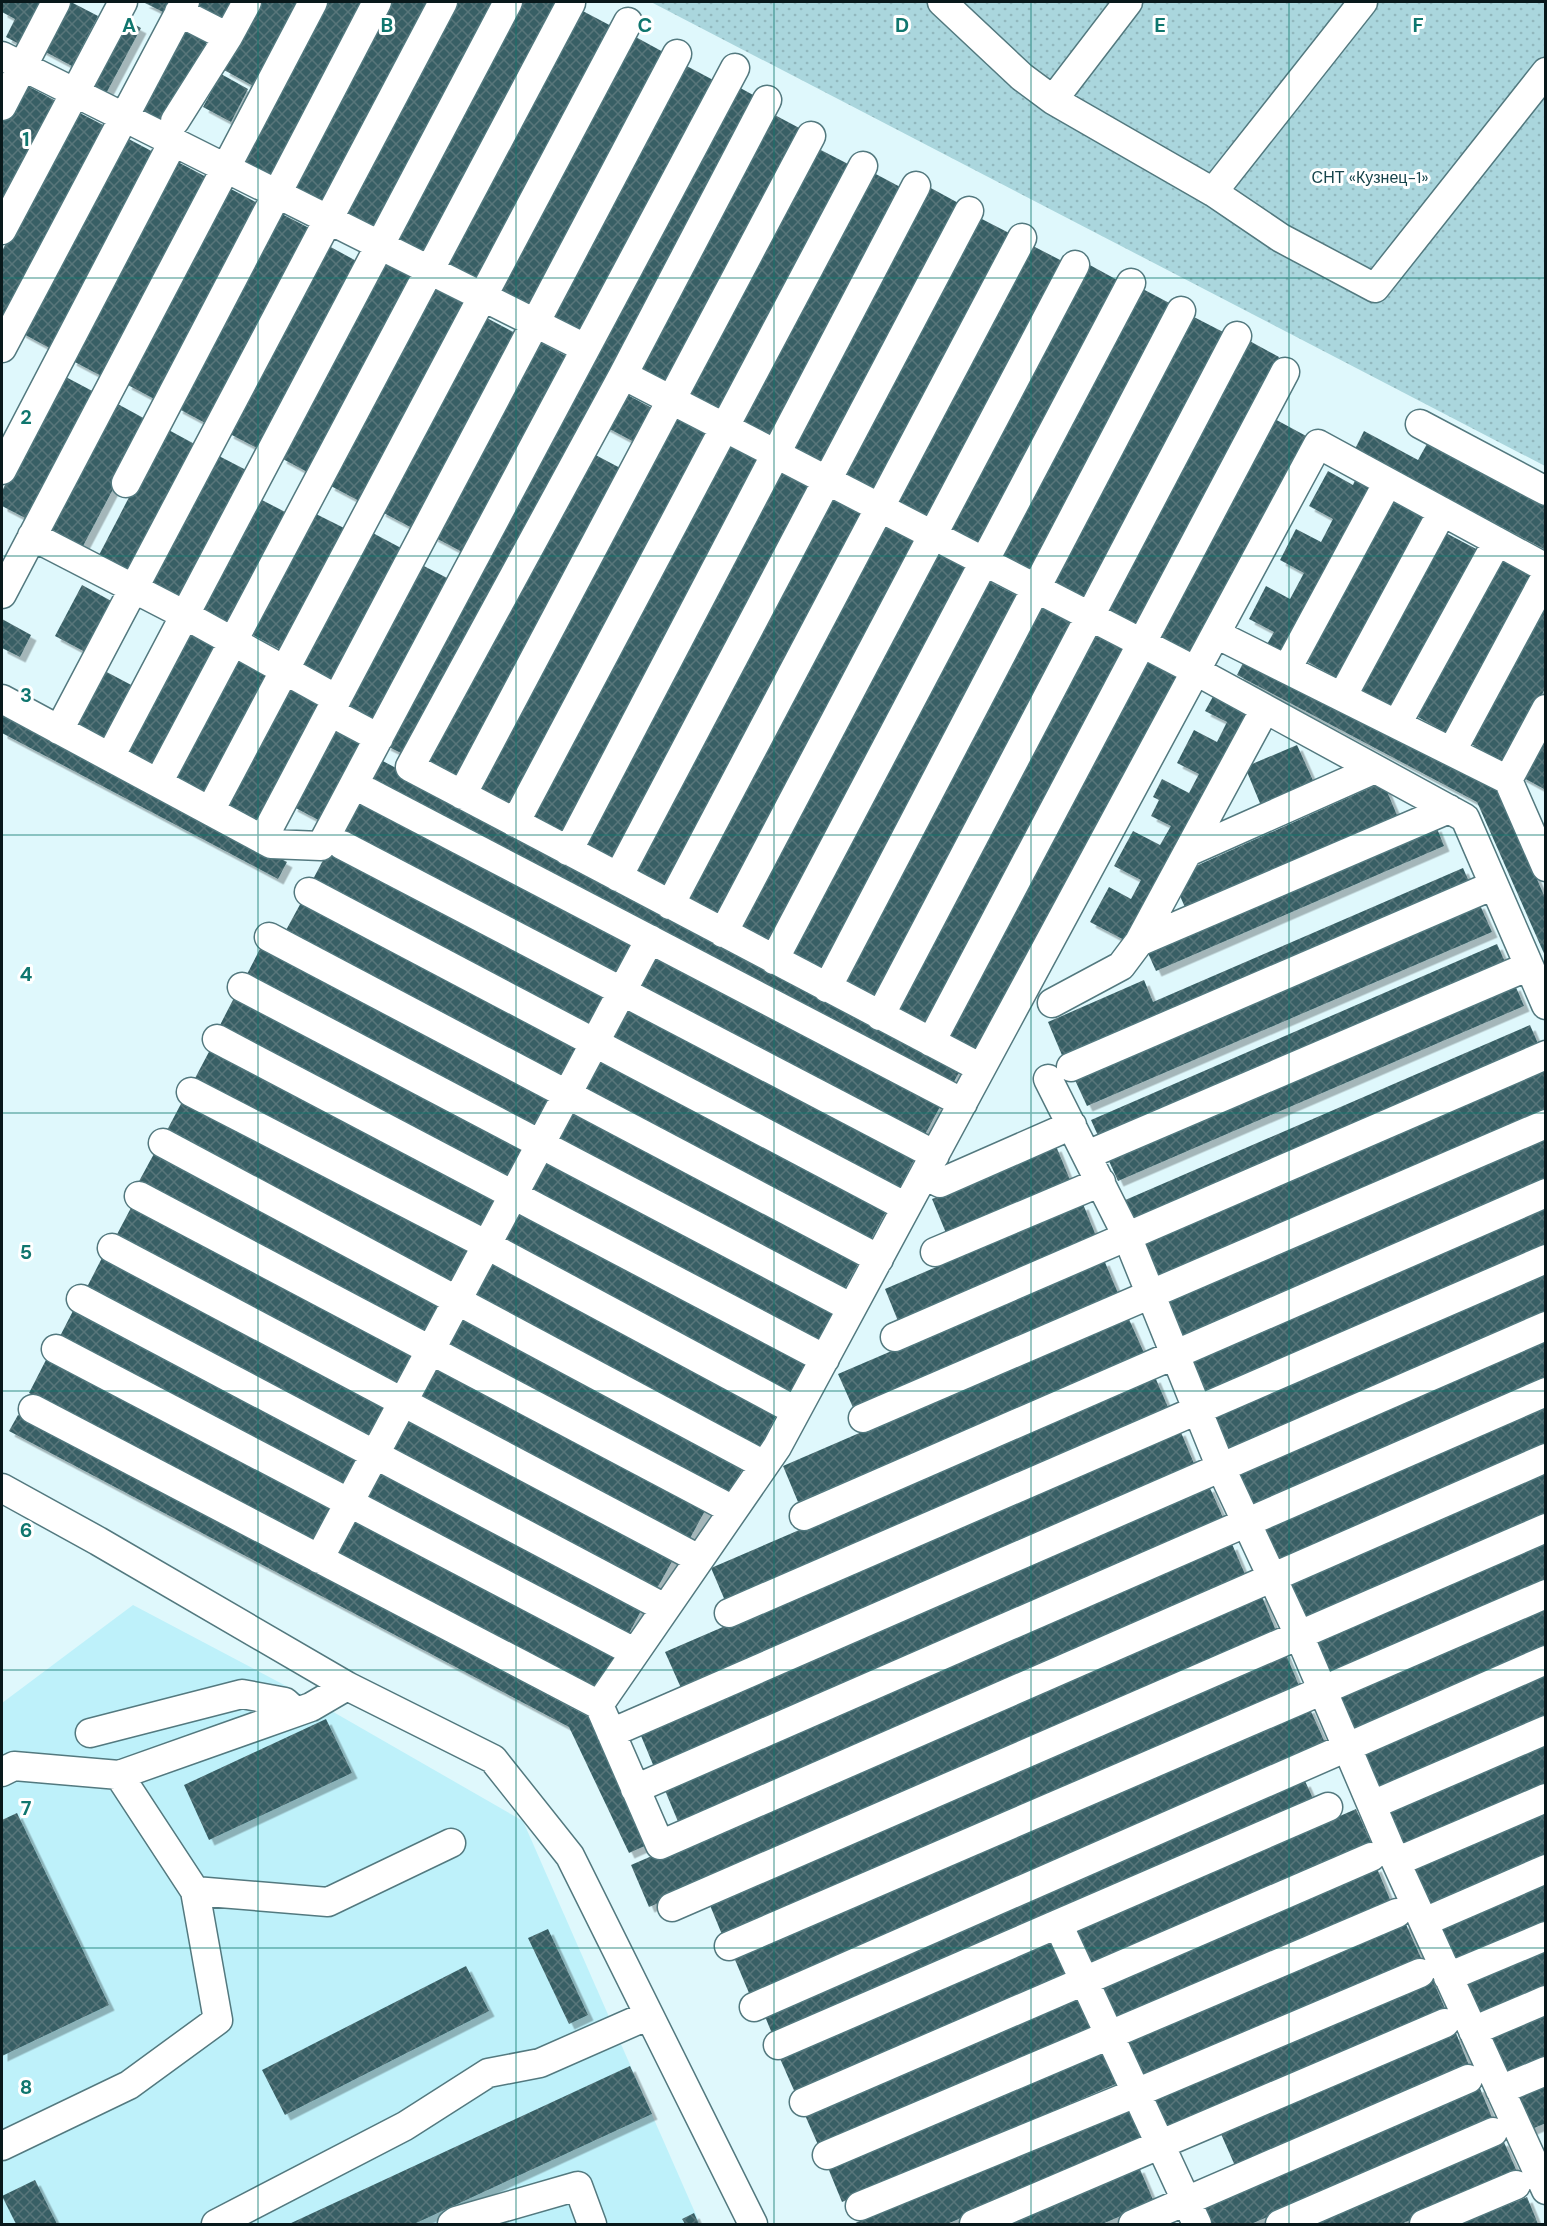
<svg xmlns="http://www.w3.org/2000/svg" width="1547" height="2226" font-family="'DM Sans',sans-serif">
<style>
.built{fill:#bef1fa}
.park{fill:url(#park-dots)}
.building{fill:url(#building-cross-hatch);filter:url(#shadow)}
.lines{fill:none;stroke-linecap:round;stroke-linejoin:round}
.minor-casing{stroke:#53797f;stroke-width:31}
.minor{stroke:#fff;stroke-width:28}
.grid{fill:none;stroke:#0f766e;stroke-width:1.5;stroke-opacity:0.55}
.labels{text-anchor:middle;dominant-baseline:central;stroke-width:6;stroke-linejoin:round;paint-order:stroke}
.park-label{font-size:16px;fill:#16444b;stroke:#fff}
.grid-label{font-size:20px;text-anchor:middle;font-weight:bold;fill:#0f766e;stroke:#fff;stroke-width:6;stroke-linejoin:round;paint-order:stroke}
</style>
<defs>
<pattern id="park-dots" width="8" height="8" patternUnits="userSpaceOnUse" patternTransform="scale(1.5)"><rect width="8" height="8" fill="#aad6dd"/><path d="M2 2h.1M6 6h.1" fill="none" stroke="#91b7bd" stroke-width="1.8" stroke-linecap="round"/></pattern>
<pattern id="building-cross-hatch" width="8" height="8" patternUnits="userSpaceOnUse" patternTransform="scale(1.5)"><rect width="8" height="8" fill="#395f65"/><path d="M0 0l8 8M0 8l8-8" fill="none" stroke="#58767a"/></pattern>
<filter id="shadow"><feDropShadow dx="5.5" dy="5.5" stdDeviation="0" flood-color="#0004"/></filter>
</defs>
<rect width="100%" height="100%" fill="#dff8fc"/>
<path class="built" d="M 133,1605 L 309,1698 L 523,1821 L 700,2224 L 2,2224 L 2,1703 Z"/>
<path class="park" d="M 651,2 L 1545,2 L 1545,466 Z"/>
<path class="building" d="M 3,2 L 47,2 L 23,46 L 6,37 L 15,19 L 2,12 Z
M 65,2 L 71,2 L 98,16 L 72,66 L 40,49 Z
M 143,2 L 176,2 L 169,15 Z
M 198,2 L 240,2 L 227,25 L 194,8 Z
M 261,2 L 303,2 L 257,88 L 224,70 Z
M 328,2 L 370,2 L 274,182 L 242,165 Z
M 390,2 L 435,2 L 326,209 L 291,190 Z
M 455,2 L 498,2 L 375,235 L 342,217 Z
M 517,2 L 557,2 L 426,260 L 390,242 Z
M 579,9 L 615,28 L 479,287 L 443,268 Z
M 124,19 L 141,28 L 102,101 L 85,93 Z
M 186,31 L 207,42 L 163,124 L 142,112 Z
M 632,35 L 665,53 L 529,311 L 496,293 Z
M 683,64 L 715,81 L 580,338 L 547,322 Z
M 221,74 L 248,89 L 231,122 L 203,107 Z
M 22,83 L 56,101 L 2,204 L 2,122 Z
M 733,84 L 755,96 L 407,756 L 385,745 Z
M 76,111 L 109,128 L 2,327 L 2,251 Z
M 771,113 L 803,130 L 669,383 L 637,366 Z
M 123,136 L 159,155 L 55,351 L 20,332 Z
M 815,147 L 850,165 L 721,409 L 686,391 Z
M 176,161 L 212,180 L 107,379 L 71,360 Z
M 872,172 L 904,189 L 773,437 L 741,420 Z
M 929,187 L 962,205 L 825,464 L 792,447 Z
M 229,188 L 263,206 L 160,402 L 126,384 Z
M 280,213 L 313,230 L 209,425 L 177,408 Z
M 978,217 L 1011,234 L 875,491 L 842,474 Z
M 327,245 L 360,263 L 261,450 L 228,433 Z
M 1033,246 L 1064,262 L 929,519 L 898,502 Z
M 384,261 L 417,279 L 313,475 L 281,458 Z
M 1088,264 L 1119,281 L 979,546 L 948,529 Z
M 434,287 L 468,304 L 363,503 L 329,485 Z
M 1139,287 L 1175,306 L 1033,574 L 998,555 Z
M 1190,315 L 1227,334 L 1084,605 L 1047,585 Z
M 483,316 L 517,334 L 414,529 L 380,511 Z
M 1246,339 L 1279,357 L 1135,629 L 1102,612 Z
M 536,340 L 570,358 L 466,554 L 432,536 Z
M 62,375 L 98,394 L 31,521 L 2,506 L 2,491 Z
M 622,392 L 654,409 L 636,443 L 604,426 Z
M 114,402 L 149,421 L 83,546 L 48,527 Z
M 672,414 L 708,433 L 508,813 L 472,794 Z
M 1271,417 L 1308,437 L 1191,657 L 1154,638 Z
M 165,428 L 200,447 L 133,573 L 99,555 Z
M 1364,431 L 1418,460 L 1428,442 L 1546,504 L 1546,550 L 1355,449 Z
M 727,442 L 761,460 L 560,840 L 526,822 Z
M 588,451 L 624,470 L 457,786 L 421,768 Z
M 217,455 L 250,472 L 182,599 L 150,582 Z
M 780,469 L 812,486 L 611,867 L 579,850 Z
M 1328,471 L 1353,485 L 1356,478 L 1372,487 L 1283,655 L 1266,646 L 1274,632 L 1249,619 L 1266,586 L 1290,599 L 1304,573 L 1280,560 L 1296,529 L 1321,542 L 1333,519 L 1309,506 Z
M 258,498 L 291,515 L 232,626 L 199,609 Z
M 830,498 L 865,517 L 665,896 L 630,878 Z
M 1390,500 L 1427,520 L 1341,680 L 1304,660 Z
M 316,514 L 348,530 L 285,652 L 253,635 Z
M 881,524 L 918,543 L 717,924 L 680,904 Z
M 1442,531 L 1480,551 L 1395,708 L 1358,688 Z
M 371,532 L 401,548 L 332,679 L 301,663 Z
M 936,553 L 968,570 L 767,951 L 735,934 Z
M 1500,559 L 1534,577 L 1449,734 L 1416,716 Z
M 418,563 L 451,580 L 374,725 L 342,708 Z
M 986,580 L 1020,597 L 818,979 L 785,961 Z
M 82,585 L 115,603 L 89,654 L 55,636 Z
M 1546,600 L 1546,687 L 1505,763 L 1469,743 Z
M 1039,605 L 1075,624 L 873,1006 L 837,987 Z
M 2,619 L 31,635 L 20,657 L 2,648 Z
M 184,630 L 220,649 L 156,769 L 121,750 Z
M 1092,633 L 1128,652 L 926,1034 L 891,1015 Z
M 1246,657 L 1498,790 L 1546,900 L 1546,958 L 1477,802 L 1237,675 Z
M 235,658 L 268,675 L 204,798 L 171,781 Z
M 1143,660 L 1177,678 L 975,1060 L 941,1042 Z
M 101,669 L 135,687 L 106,740 L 73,722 Z
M 289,685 L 323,703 L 258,825 L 224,807 Z
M 1215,693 L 1252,713 L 1130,943 L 1090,922 L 1109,887 L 1131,899 L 1141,880 L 1114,866 L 1133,831 L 1160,845 L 1171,826 L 1151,816 L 1159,800 L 1153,797 L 1162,779 L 1189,793 L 1199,774 L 1177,763 L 1194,730 L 1217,742 L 1227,722 L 1205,711 Z
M 2,711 L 287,862 L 278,879 L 2,733 Z
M 335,724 L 367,742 L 324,823 L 292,806 Z
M 1540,740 L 1546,743 L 1546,790 L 1520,776 Z
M 1297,745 L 1315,785 L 1262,808 L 1245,767 Z
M 379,759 L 962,1067 L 951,1087 L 368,779 Z
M 1383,782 L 1399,820 L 1187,912 L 1177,889 L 1196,866 Z
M 359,797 L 637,944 L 619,978 L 341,831 Z
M 1436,826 L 1444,846 L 1156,971 L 1147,951 Z
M 329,849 L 610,998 L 591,1032 L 311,883 Z
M 1463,868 L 1470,884 L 1064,1060 L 1048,1022 L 1144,980 L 1153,1002 Z
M 303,899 L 584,1047 L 567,1081 L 285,932 Z
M 1479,903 L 1492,932 L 1087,1106 L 1074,1078 Z
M 1497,944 L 1505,962 L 1099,1138 L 1091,1120 Z
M 262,945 L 554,1099 L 537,1132 L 245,978 Z
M 655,951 L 942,1103 L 922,1140 L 635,989 Z
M 1515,985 L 1524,1006 L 1118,1181 L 1109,1161 Z
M 236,994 L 529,1149 L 512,1182 L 219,1027 Z
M 625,1002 L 916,1156 L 898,1191 L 606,1037 Z
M 1530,1025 L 1539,1046 L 1132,1222 L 1123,1201 Z
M 211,1048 L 499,1201 L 481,1234 L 193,1082 Z
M 598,1055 L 888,1208 L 869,1243 L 580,1090 Z
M 1546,1065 L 1546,1112 L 1160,1280 L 1142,1240 Z
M 183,1100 L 474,1253 L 456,1287 L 165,1134 Z
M 572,1106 L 861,1259 L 843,1291 L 555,1139 Z
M 1546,1136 L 1546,1181 L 1183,1338 L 1166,1300 Z
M 1056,1146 L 1070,1180 L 946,1233 L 932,1199 Z
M 156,1150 L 445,1303 L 427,1338 L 137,1185 Z
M 543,1158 L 834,1312 L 816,1346 L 525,1193 Z
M 1546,1203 L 1546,1247 L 1207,1393 L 1191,1356 Z
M 133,1204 L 417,1354 L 398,1391 L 114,1240 Z
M 1083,1204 L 1096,1236 L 898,1321 L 885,1289 Z
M 517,1209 L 807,1362 L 789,1395 L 500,1242 Z
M 103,1256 L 388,1407 L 371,1439 L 86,1289 Z
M 490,1259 L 778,1412 L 759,1449 L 470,1296 Z
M 1104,1260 L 1120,1298 L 855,1412 L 838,1374 Z
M 1546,1268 L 1546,1316 L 1231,1452 L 1213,1412 Z
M 75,1307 L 362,1459 L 345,1492 L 58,1340 Z
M 461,1311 L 746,1462 L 728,1496 L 443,1346 Z
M 1128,1317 L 1144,1353 L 798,1502 L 783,1466 Z
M 1546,1337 L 1546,1381 L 1252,1508 L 1236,1471 Z
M 47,1358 L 337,1511 L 318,1546 L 29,1393 Z
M 435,1363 L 707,1507 L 688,1542 L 417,1398 Z
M 1155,1377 L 1170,1412 L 726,1603 L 711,1568 Z
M 1546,1404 L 1546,1448 L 1280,1562 L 1264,1526 Z
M 407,1414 L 675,1556 L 655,1592 L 387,1450 Z
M 18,1415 L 589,1717 L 649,1844 L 629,1853 L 569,1727 L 9,1431 Z
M 1180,1430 L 1195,1466 L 681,1688 L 665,1652 Z
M 378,1465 L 644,1605 L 626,1639 L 361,1499 Z
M 1546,1473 L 1546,1514 L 1304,1618 L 1289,1584 Z
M 1209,1486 L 1225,1522 L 654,1767 L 639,1731 Z
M 350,1514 L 616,1654 L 597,1691 L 331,1551 Z
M 1546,1539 L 1546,1583 L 1331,1676 L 1314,1639 Z
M 1232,1544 L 1247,1579 L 679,1824 L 664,1788 Z
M 1261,1594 L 1278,1636 L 649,1907 L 631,1865 Z
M 1546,1604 L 1546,1648 L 1351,1732 L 1335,1695 Z
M 1284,1650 L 1300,1688 L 723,1937 L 707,1898 Z
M 1546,1673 L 1546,1721 L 1377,1794 L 1360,1754 Z
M 1309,1707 L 1326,1745 L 749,1993 L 733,1955 Z
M 326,1719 L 352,1773 L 209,1840 L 184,1785 Z
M 1546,1741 L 1546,1788 L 1399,1851 L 1382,1812 Z
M 1305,1781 L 1315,1803 L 773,2036 L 764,2014 Z
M 1356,1809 L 1372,1845 L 1089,1966 L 1074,1931 Z
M 1546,1811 L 1546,1855 L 1422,1909 L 1406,1872 Z
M 17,1813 L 109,2005 L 2,2056 L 2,1820 Z
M 1376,1866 L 1391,1902 L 1114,2021 L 1099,1985 Z
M 1546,1881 L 1546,1925 L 1453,1965 L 1437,1928 Z
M 1405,1922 L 1421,1958 L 1141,2078 L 1125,2042 Z
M 548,1929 L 588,2015 L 569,2024 L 528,1938 Z
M 1053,1936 L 1071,1977 L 796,2095 L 778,2054 Z
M 1546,1950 L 1546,1989 L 1475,2020 L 1460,1987 Z
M 466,1966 L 489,2011 L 285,2115 L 262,2070 Z
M 1432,1978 L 1446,2011 L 1164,2132 L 1149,2099 Z
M 1085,1991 L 1100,2026 L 819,2147 L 804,2113 Z
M 1546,2013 L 1546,2058 L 1501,2077 L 1485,2039 Z
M 1456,2033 L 1470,2068 L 1236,2168 L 1221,2134 Z
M 1104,2049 L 1118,2083 L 842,2202 L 828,2168 Z
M 630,2066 L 652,2114 L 414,2224 L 289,2224 Z
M 1546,2079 L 1546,2123 L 1527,2131 L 1511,2094 Z
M 1479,2086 L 1493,2120 L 1251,2224 L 1206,2224 L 1198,2207 Z
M 1127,2106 L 1142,2140 L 947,2224 L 853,2224 Z
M 1503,2140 L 1518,2174 L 1401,2224 L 1307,2224 Z
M 1139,2167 L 1154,2202 L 1102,2224 L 1004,2224 Z
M 35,2180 L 57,2224 L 16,2224 L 2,2196 Z
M 1527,2197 L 1538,2224 L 1460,2224 Z
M 694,2213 L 699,2224 L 685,2224 L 682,2219 Z"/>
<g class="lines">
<g class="minor-casing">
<path id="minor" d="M 942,2 L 1022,77 L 1053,100 L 1213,192 L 1281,238 L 1375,288 L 1546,72
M 179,12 L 228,37
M 2,56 L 585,348
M 767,100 L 623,375 L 410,767 L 981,1068
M 1053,100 L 1128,2
M 2,106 L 56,2
M 175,121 L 228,37 L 247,2
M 1213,192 L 1363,2
M 2,230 L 123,2
M 2,348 L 185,2
M 623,375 L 1196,671 L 1465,818 L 1546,1005
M 1420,424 L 1546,491
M 2,470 L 173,142
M 126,483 L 377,2
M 32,536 L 185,615 L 337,699
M 2,594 L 313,2
M 1216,634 L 1508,780 L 1546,867
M 1287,669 L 1388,482
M 1342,697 L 1442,512
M 2,699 L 271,844 L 321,846 L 735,68
M 1265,709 L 1139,942 L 1449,809
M 330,712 L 379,738
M 1397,724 L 1497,542
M 59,730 L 443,2
M 1452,751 L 1546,576
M 110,757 L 508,2
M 1508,780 L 1546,709
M 158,783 L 571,3
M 368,792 L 963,1103
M 462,795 L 811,136
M 210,811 L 628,22
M 515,823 L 863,166
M 263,839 L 677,54
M 342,845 L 935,1155
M 568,851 L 916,186
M 1188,852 L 1375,769
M 618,877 L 969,211
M 309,892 L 906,1207
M 670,905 L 1022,238
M 723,933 L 1075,265
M 269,937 L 879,1259
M 774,960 L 1131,283
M 242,987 L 852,1308
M 827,988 L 1181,311
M 1052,1003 L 1121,966 L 1139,942
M 880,1016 L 1237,336
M 217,1039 L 825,1359
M 931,1042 L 1285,372
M 1071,1067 L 1494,885
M 1048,1079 L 1127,1236 L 1221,1468 L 1299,1635 L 1396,1862 L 1546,2190
M 191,1092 L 487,1245 L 796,1411
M 163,1143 L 764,1465
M 1087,1155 L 1529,966
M 924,1175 L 940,1183 L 1072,1125
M 139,1196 L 733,1510
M 112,1248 L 699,1559
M 935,1252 L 1101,1182
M 81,1299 L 665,1608
M 895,1337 L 1546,1055
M 56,1349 L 634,1652
M 33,1409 L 599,1705 L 777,1447 L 1318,444 L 1546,568
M 863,1418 L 1546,1124
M 2,1488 L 98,1541 L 347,1686 L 493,1759 L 570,1856 L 753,2224
M 804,1516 L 1546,1193
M 319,1559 L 650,939
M 729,1613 L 1546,1259
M 599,1705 L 660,1845 L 1546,1458
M 90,1733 L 242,1694 L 285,1702 L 296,1712
M 611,1733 L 1546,1326
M 2,1772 L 14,1766 L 119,1775 L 311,1707 L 347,1686
M 119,1775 L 195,1891 L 328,1902 L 451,1843
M 635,1789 L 1546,1392
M 1372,1805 L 1546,1730
M 1396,1862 L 1546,1798
M 672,1907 L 1546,1528
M 1424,1922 L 1546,1869
M 1058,1924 L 1197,2224
M 729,1946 L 1546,1594
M 1448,1977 L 1546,1936
M 754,2007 L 1546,1660
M 1473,2031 L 1546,2000
M 778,2045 L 1328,1807
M 1500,2090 L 1546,2071
M 804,2102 L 1371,1857
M 2,2146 L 129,2085 L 218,2020 L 195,1891
M 827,2155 L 1397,1913
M 860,2206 L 1136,2093 L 1420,1973
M 216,2224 L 405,2126 L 488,2073 L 540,2063 L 649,2015
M 452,2224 L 456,2221 L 578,2186 L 592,2224
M 974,2224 L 1445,2023
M 1133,2224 L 1468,2079
M 1280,2224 L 1493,2132
M 1424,2224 L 1516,2185"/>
</g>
<use href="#minor" class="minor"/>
</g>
<path class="grid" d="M 258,2 L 258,2224M 516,2 L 516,2224M 774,2 L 774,2224M 1031,2 L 1031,2224M 1289,2 L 1289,2224M 2,278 L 1546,278M 2,556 L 1546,556M 2,835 L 1546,835M 2,1113 L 1546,1113M 2,1391 L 1546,1391M 2,1670 L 1546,1670M 2,1948 L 1546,1948"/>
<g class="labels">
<g class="park-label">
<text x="1370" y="177">СНТ «Кузнец-1»</text>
</g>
</g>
<g class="grid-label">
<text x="129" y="32">A</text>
<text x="387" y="32">B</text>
<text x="645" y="32">C</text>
<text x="902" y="32">D</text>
<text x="1160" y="32">E</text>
<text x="1418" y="32">F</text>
<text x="26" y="146">1</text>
<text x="26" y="424">2</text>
<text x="26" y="702">3</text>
<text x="26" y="981">4</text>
<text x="26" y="1259">5</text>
<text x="26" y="1537">6</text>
<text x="26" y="1815">7</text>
<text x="26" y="2094">8</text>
</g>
<rect width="1547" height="2226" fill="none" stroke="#08181b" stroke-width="6"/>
</svg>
